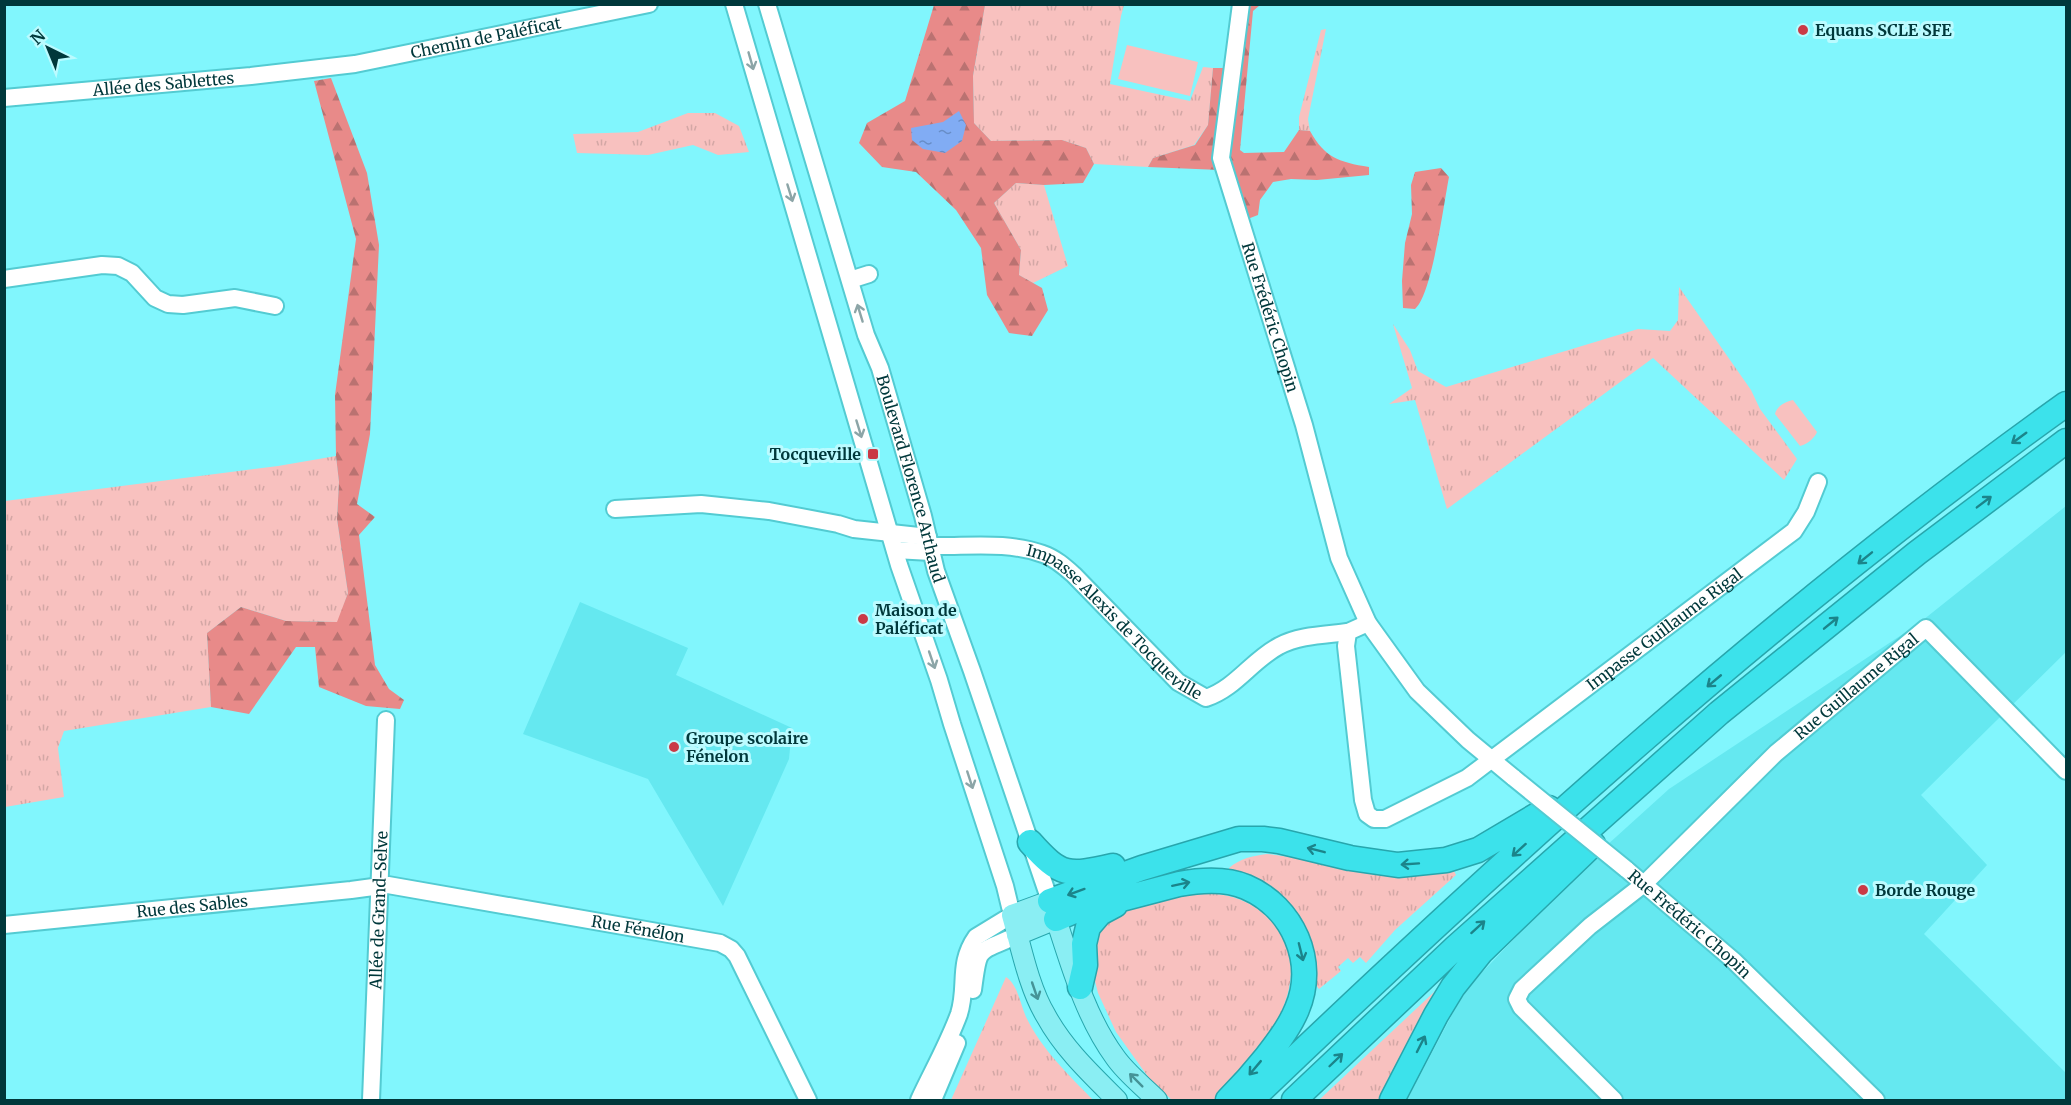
<svg xmlns="http://www.w3.org/2000/svg" width="2071" height="1105" font-family="Merriweather,serif">
<style>
.built{fill:#65e8f0}
.grass{fill:url(#grass-tufts)}
.forest{fill:url(#forest-firs)}
.pitch{fill:#f8c1bf}
.water{fill:url(#water-ripples)}
.lines{fill:none;stroke-linecap:round;stroke-linejoin:round}
.minor-casing{stroke:#53cbd2;stroke-width:20}
.major-casing{stroke:#27a6ad;stroke-width:22}
.highway-casing{stroke:#27a6ad;stroke-width:27}
.minor{stroke:#fff;stroke-width:16}
.major{stroke:#8aeef3;stroke-width:20}
.highway{stroke:#3ce2eb;stroke-width:24}
.minor-bridge-casing{stroke:#53cbd2;stroke-width:20;stroke-linecap:butt}
.minor-bridge{stroke:#fff;stroke-width:16}
.oneway{stroke:#8ca5a7}
.oneway2{stroke:#1b848a}
.oneway3{stroke:#459397}
.poi-dot{fill:#ca3a46;stroke:#bbfbff;stroke-width:2}
.labels{text-anchor:middle;dominant-baseline:central;stroke-width:6;stroke-linejoin:round;paint-order:stroke}
.poi-label{font-size:16px;font-weight:bold;fill:#00383b;stroke:#bbfbff;text-anchor:start}
.street-label{font-size:16px;fill:#00383b;stroke:#bbfbff}
</style>
<defs>
<pattern id="grass-tufts" width="24" height="20" patternUnits="userSpaceOnUse" patternTransform="scale(1.5)"><rect width="24" height="20" fill="#f8c1bf"/><path d="M3 7l-1-3M5 7V3M7 7l1-3M15 17l-1-3M17 17v-4M19 17l1-3" fill="none" stroke="#d3a7a5"/></pattern>
<pattern id="forest-firs" width="22" height="20" patternUnits="userSpaceOnUse" patternTransform="scale(1.5)"><rect width="22" height="20" fill="#e88a89"/><path d="M5 1l3.5 6h-7zM16 11l3.5 6h-7z" fill="#ba7271"/></pattern>
<pattern id="water-ripples" width="26" height="14" patternUnits="userSpaceOnUse" patternTransform="scale(1.5)"><rect width="26" height="14" fill="#81acf4"/><path d="M2 4q2-2 4 0t4 0M15 11q2-2 4 0t4 0" fill="none" stroke="#678dc7"/></pattern>
</defs>
<rect width="100%" height="100%" fill="#81f6fd"/>
<path class="built" d="M 2066,506 L 2066,652 L 1921,795 L 1987,865 L 1924,934 L 2066,1073 L 2066,1100 L 1407,1100 L 1454,1011 L 1469,986 L 1585,865 L 1669,789 L 1918,624 Z
M 580,602 L 688,648 L 676,675 L 792,728 L 789,759 L 723,906 L 648,779 L 523,734 Z"/>
<path class="grass" d="M 985,5 L 1124,5 L 1121,16 L 1110,84 L 1190,101 L 1203,67 L 1213,68 L 1208,125 L 1194,145 L 1153,158 L 1148,167 L 1094,164 L 1086,148 L 1062,140 L 991,141 L 974,123 L 973,76 Z
M 1326,29 L 1308,119 L 1310,131 L 1299,130 L 1299,117 L 1321,30 Z
M 688,113 L 715,113 L 739,126 L 749,152 L 718,155 L 693,145 L 648,155 L 577,153 L 573,134 L 638,132 Z
M 1016,183 L 1044,185 L 1068,266 L 1033,283 L 1019,275 L 1021,250 L 994,203 Z
M 1679,287 L 1751,390 L 1760,409 L 1797,459 L 1784,480 L 1653,358 L 1447,509 L 1415,400 L 1389,404 L 1412,388 L 1393,324 L 1410,350 L 1418,371 L 1446,387 L 1638,329 L 1670,331 L 1678,320 Z
M 336,456 L 339,482 L 337,519 L 348,593 L 338,622 L 286,621 L 241,607 L 207,633 L 211,707 L 64,731 L 58,748 L 64,797 L 5,807 L 5,501 L 278,466 Z
M 1267,854 C 1303,857 1336,870 1371,874 C 1398,878 1423,873 1450,869 L 1454,871 L 1456,875 L 1395,930 L 1366,963 L 1360,957 L 1353,963 L 1348,958 L 1338,967 L 1341,971 L 1319,989 C 1313,983 1316,971 1315,963 C 1306,909 1281,884 1229,870 L 1229,868 C 1241,858 1252,856 1267,854 Z
M 1197,893 C 1227,893 1252,899 1272,922 C 1324,980 1257,1060 1214,1100 L 1172,1100 L 1151,1081 L 1116,1032 L 1098,993 L 1093,973 L 1090,945 L 1111,915 L 1152,902 Z
M 1006,977 C 1018,985 1020,1003 1026,1017 C 1042,1050 1069,1075 1093,1100 L 951,1100 Z
M 1449,978 L 1383,1100 L 1319,1100 Z"/>
<path class="forest" d="M 934,5 L 985,5 L 973,76 L 974,123 L 991,141 L 1062,140 L 1086,148 L 1094,164 L 1083,183 L 1044,185 L 1016,183 L 994,203 L 1021,250 L 1019,275 L 1042,288 L 1048,310 L 1032,336 L 1009,333 L 987,295 L 981,248 L 956,210 L 916,172 L 882,167 L 859,143 L 867,123 L 905,101 Z
M 1247,5 L 1260,5 L 1253,11 L 1240,150 L 1244,153 L 1284,152 L 1299,130 L 1310,131 C 1325,158 1339,162 1369,167 L 1369,175 L 1317,180 L 1291,179 L 1273,182 L 1260,200 L 1258,215 L 1245,220 L 1229,170 L 1229,151 Z
M 1213,68 L 1229,68 L 1220,170 L 1148,167 L 1153,158 L 1195,145 L 1208,125 Z
M 331,78 L 367,173 L 379,245 L 370,434 L 357,504 L 375,517 L 359,535 L 375,665 L 389,689 L 404,700 L 400,709 L 366,706 L 319,687 L 315,647 L 296,647 L 249,714 L 211,707 L 207,633 L 241,607 L 286,621 L 337,622 L 348,593 L 337,519 L 339,482 L 336,456 L 335,395 L 356,239 L 314,81 Z
M 1441,168 L 1449,177 C 1444,202 1432,295 1415,309 L 1403,308 L 1402,281 L 1405,243 L 1412,214 L 1411,185 L 1415,172 Z"/>
<path class="pitch" d="M 1127,45 L 1198,62 L 1190,96 L 1118,79 Z
M 1793,400 L 1817,432 C 1815,438 1806,445 1800,446 L 1775,414 C 1777,406 1785,402 1793,400 Z"/>
<path class="water" d="M 959,111 L 966,125 L 962,141 L 945,153 L 923,149 L 912,140 L 911,128 L 943,122 Z"/>
<g class="lines">
<g class="minor-casing">
<g id="minor">
<path d="M 734,4 L 899,565 L 939,680 L 952,724 L 1005,886 L 1012,915 L 976,937 C 957,964 968,986 959,1014 C 948,1044 932,1072 919,1100"/>
<path id="s1" d="M 767,4 L 866,335 L 880,368 L 923,516 L 936,571 L 972,671 L 1050,901"/>
<path id="s2" d="M 1241,4 L 1221,158 L 1304,425 L 1339,558 L 1368,623 L 1417,691 L 1468,740 L 1514,778"/>
<path id="s3" d="M 4,98 L 251,76 L 355,64 L 649,4"/>
<path d="M 4,279 L 102,265 L 118,266 L 132,273 L 155,298 L 168,304 L 183,305 L 235,298 L 275,306"/>
<path d="M 850,280 L 869,274"/>
<path d="M 615,509 L 701,504 L 769,511 L 838,524 L 854,529 L 928,537"/>
<path id="s4" d="M 930,546 C 967,547 1007,541 1043,554 C 1055,558 1065,567 1074,575 L 1178,682 L 1206,698 C 1236,688 1252,660 1279,646 C 1299,635 1325,635 1348,632"/>
<path d="M 895,550 L 931,552"/>
<path id="s5" d="M 1368,623 L 1348,632 L 1346,646 L 1363,800 L 1367,814 L 1374,819 L 1385,819 L 1467,778 L 1794,531 L 1806,512 L 1818,482"/>
<path id="s6" d="M 1626,869 L 1733,960 L 1876,1100"/>
<path id="s7" d="M 4,925 L 351,890 L 388,885 L 720,943 L 731,949 L 737,956 L 808,1100"/>
<path d="M 973,990 C 979,943 977,955 1017,935"/>
<path id="s8" d="M 371,1100 L 386,720"/>
<path d="M 933,1100 L 957,1043"/>
<path id="s9" d="M 1614,1100 L 1521,1007 L 1517,999 L 1522,989 L 1590,926 L 1644,884 L 1776,753 L 1926,628 L 2066,771"/>
</g>
</g>
<g class="major-casing">
<path id="major" d="M 1017,935 L 1056,919
M 1117,1100 C 1091,1074 1064,1049 1046,1016 C 1029,988 1021,947 1012,915 L 1050,901 C 1068,953 1082,1012 1115,1057 C 1126,1073 1143,1086 1157,1100"/>
</g>
<g class="highway-casing">
<path id="highway" d="M 1030,842 C 1061,877 1068,876 1113,866
M 1050,901 L 1142,868 L 1239,839 L 1263,839 L 1279,841 L 1350,858 L 1398,865 L 1446,860 L 1478,850 L 1549,808
M 1056,919 L 1072,912 L 1179,884 C 1201,880 1225,878 1246,887 C 1293,907 1317,962 1297,1009 C 1286,1037 1249,1079 1228,1100
M 1080,987 L 1085,965 L 1084,944 L 1088,927 L 1100,913 L 1115,905
M 1251,1100 C 1509,853 1775,612 2066,404
M 1294,1100 L 1456,947 L 1719,713 L 1917,553 L 2066,441
M 1392,1100 L 1436,1015 L 1453,987 L 1481,952 L 1593,844"/>
</g>
<use href="#minor" class="minor"/>
<use href="#major" class="major"/>
<use href="#highway" class="highway"/>
<g class="minor-bridge-casing">
<path id="minor-bridge" d="M 1514,778 L 1626,869"/>
</g>
<use href="#minor-bridge" class="minor-bridge"/>
</g>
<defs><path id="oneway-shaft" d="M-6 0H5M1.5-3L5.5 0L1.5 3" fill="none" stroke-width="1.6" stroke-linecap="round" stroke-linejoin="round" transform="scale(1.5)"/></defs>
<g class="oneway">
<use href="#oneway-shaft" transform="translate(751 61) rotate(74)"/>
<use href="#oneway-shaft" transform="translate(790 193) rotate(73)"/>
<use href="#oneway-shaft" transform="translate(860 313) rotate(-107)"/>
<use href="#oneway-shaft" transform="translate(859 429) rotate(73)"/>
<use href="#oneway-shaft" transform="translate(932 660) rotate(71)"/>
<use href="#oneway-shaft" transform="translate(970 780) rotate(72)"/>
</g>
<g class="oneway2">
<use href="#oneway-shaft" transform="translate(2019 438) rotate(144)"/>
<use href="#oneway-shaft" transform="translate(1984 502) rotate(-37)"/>
<use href="#oneway-shaft" transform="translate(1865 558) rotate(141)"/>
<use href="#oneway-shaft" transform="translate(1831 623) rotate(-39)"/>
<use href="#oneway-shaft" transform="translate(1714 681) rotate(140)"/>
<use href="#oneway-shaft" transform="translate(1316 850) rotate(-166)"/>
<use href="#oneway-shaft" transform="translate(1519 850) rotate(138)"/>
<use href="#oneway-shaft" transform="translate(1410 864) rotate(176)"/>
<use href="#oneway-shaft" transform="translate(1181 884) rotate(-12)"/>
<use href="#oneway-shaft" transform="translate(1076 892) rotate(160)"/>
<use href="#oneway-shaft" transform="translate(1478 927) rotate(-42)"/>
<use href="#oneway-shaft" transform="translate(1301 952) rotate(76)"/>
<use href="#oneway-shaft" transform="translate(1421 1044) rotate(-63)"/>
<use href="#oneway-shaft" transform="translate(1336 1060) rotate(-44)"/>
<use href="#oneway-shaft" transform="translate(1255 1068) rotate(130)"/>
</g>
<g class="oneway3">
<use href="#oneway-shaft" transform="translate(1035 991) rotate(71)"/>
<use href="#oneway-shaft" transform="translate(1136 1080) rotate(-135)"/>
</g>
<g class="poi-dot">
<circle cx="1803" cy="30" r="6"/>
<rect x="867" y="448" width="12" height="12" rx="3"/>
<circle cx="863" cy="619" r="6"/>
<circle cx="674" cy="747" r="6"/>
<circle cx="1863" cy="890" r="6"/>
</g>
<g class="labels">
<g class="poi-label">
<text x="1815" y="30">Equans SCLE SFE</text>
<text x="861" y="454" text-anchor="end">Tocqueville</text>
<text x="875" y="610">Maison de<tspan x="875" dy="18">Paléficat</tspan></text>
<text x="686" y="738">Groupe scolaire<tspan x="686" dy="18">Fénelon</tspan></text>
<text x="1875" y="890">Borde Rouge</text>
</g>
<g class="street-label">
<text stroke="none"><textPath href="#s3" startOffset="486">Chemin de Paléficat</textPath></text>
<text stroke="none"><textPath href="#s3" startOffset="160">Allée des Sablettes</textPath></text>
<text stroke="none"><textPath href="#s2" startOffset="322">Rue Frédéric Chopin</textPath></text>
<text stroke="none"><textPath href="#s1" startOffset="496">Boulevard Florence Arthaud</textPath></text>
<text stroke="none"><textPath href="#s4" startOffset="212">Impasse Alexis de Tocqueville</textPath></text>
<text stroke="none"><textPath href="#s5" startOffset="564">Impasse Guillaume Rigal</textPath></text>
<text stroke="none"><textPath href="#s9" startOffset="603">Rue Guillaume Rigal</textPath></text>
<text stroke="none"><textPath href="#s7" startOffset="189">Rue des Sables</textPath></text>
<text stroke="none"><textPath href="#s8" startOffset="190">Allée de Grand-Selve</textPath></text>
<text stroke="none"><textPath href="#s6" startOffset="84">Rue Frédéric Chopin</textPath></text>
<text stroke="none"><textPath href="#s7" startOffset="640">Rue Fénélon</textPath></text>
</g>
</g>
<rect width="2071" height="1105" fill="none" stroke="#00383b" stroke-width="12"/>
<g transform="translate(48 48) rotate(317)" stroke="#bbfbff" stroke-width="4.5" paint-order="stroke">
<path d="M0-4.5L10 22L0 15L-10 22Z" fill="#00383b"/>
<text y="-9" font-size="16" font-weight="bold" text-anchor="middle" fill="#00383b">N</text>
</g>
</svg>
